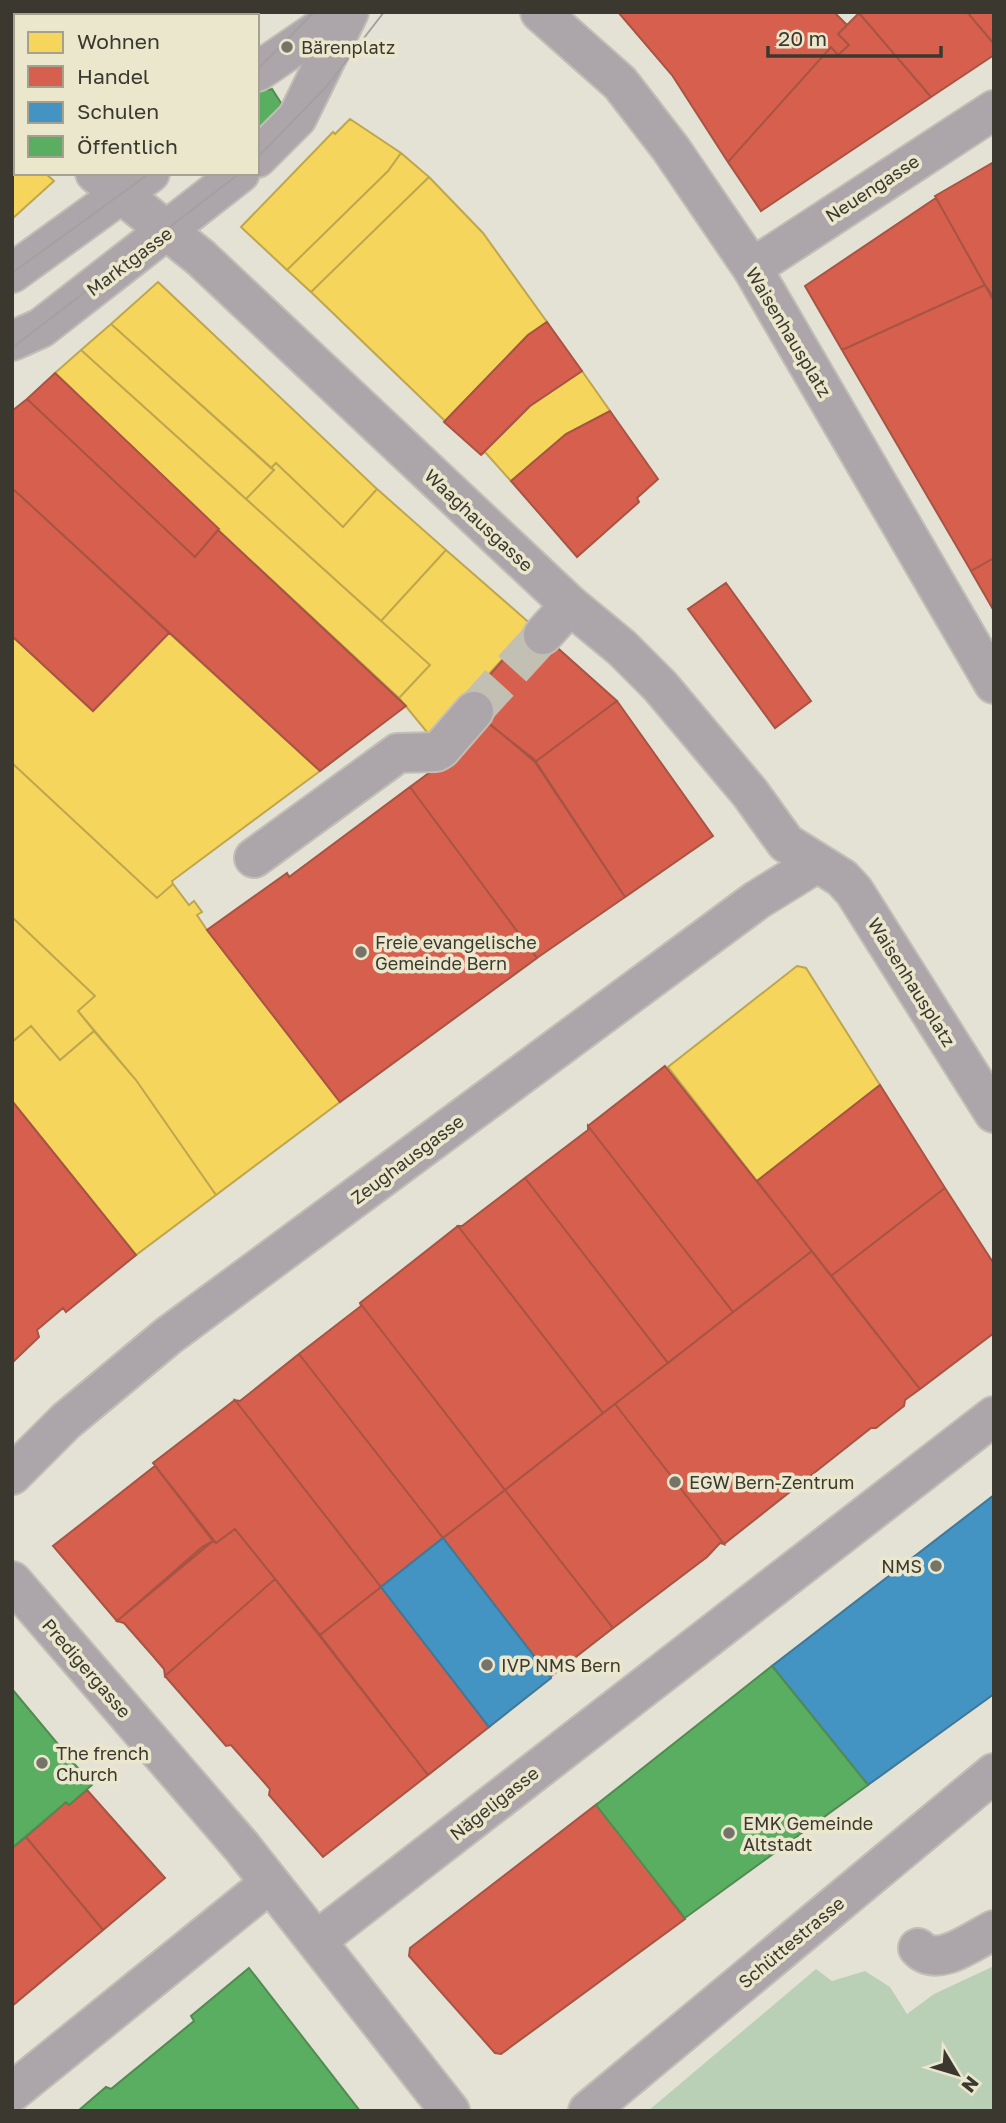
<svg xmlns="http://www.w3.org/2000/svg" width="1006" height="2123" font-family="'Golos Text',sans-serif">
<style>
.forest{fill:#bad0b6}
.homes{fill:#f6d55c;stroke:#bea64e;stroke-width:2}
.shops{fill:#d6604d;stroke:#a85444;stroke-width:2}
.schools{fill:#4393c3;stroke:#417897;stroke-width:2}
.public{fill:#5aae61;stroke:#518b52;stroke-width:2}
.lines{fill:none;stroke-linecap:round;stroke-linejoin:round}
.minor-tunnel{stroke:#c2c0b3;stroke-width:38;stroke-dasharray:38 19;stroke-linecap:butt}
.minor-casing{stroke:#c1bfb5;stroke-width:42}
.minor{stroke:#aca6ab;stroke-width:38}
.tram{stroke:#a3a1a0;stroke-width:2}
.poi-dot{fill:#767469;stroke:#ebe7cd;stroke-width:2.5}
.labels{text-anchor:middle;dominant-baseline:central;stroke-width:7;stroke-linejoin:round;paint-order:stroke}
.poi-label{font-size:18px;fill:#3b392f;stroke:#ebe7cd;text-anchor:start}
.street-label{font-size:18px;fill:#3b392f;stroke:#ebe7cd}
</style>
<rect width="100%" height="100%" fill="#e4e2d4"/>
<path class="forest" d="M 994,1966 L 994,2111 L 648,2111 L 816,1969 L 832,1981 L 865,1971 L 890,1987 L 907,2014 L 934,1994 Z"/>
<path class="homes" d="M 23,12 L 107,12 L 104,16 L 20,16 Z
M 107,12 L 170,12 L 174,16 L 104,16 Z
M 16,20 L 16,82 L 12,79 L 12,24 Z
M 350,119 L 401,153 L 388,171 L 287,270 L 241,227 L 333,132 L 335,134 Z
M 12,145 L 16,148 L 16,173 L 45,173 L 54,181 L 12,219 Z
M 401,153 L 429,177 L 311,292 L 287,270 L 388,171 Z
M 429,177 L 483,233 L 547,322 L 528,335 L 445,421 L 311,292 Z
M 158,282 L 377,489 L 343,527 L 276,463 L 271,468 L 111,324 Z
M 111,324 L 274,470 L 246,499 L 81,350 Z
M 81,350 L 430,665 L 399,698 L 218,530 L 55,373 Z
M 582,371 L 610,411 L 566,434 L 511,481 L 485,452 L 481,455 L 530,406 Z
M 276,463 L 343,527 L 377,489 L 446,550 L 381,621 L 246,499 L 274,470 L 271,468 Z
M 446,550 L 533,626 L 431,737 L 399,698 L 430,665 L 381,621 Z
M 169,633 L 320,771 L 172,881 L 173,884 L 157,898 L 12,763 L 12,636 L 93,711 Z
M 12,763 L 157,898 L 173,884 L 189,905 L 194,901 L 202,912 L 197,915 L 207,930 L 340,1102 L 216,1195 L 136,1080 L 78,1011 L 95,996 L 12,917 Z
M 12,917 L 95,996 L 78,1011 L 94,1031 L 60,1060 L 31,1026 L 12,1042 Z
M 797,966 L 806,968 L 880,1085 L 757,1181 L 668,1067 Z
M 31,1026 L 60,1060 L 94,1031 L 136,1080 L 216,1195 L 136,1255 L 12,1101 L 12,1042 Z"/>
<path class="shops" d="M 618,12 L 834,12 L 847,25 L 838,34 L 849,45 L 838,55 L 831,47 L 728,162 L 672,75 Z
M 967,12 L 994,44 L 994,55 L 931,97 L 859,13 Z
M 967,12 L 994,12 L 994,44 Z
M 859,13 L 931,97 L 761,211 L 728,162 L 831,47 L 838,55 L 849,45 L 838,34 Z
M 994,162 L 994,297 L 992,298 L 935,196 Z
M 936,198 L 985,285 L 842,350 L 805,286 Z
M 985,285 L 994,297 L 994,558 L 971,571 L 842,350 Z
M 547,322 L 582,371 L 530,406 L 481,455 L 444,422 L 528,335 Z
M 55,373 L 219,529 L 195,557 L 27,399 Z
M 27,399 L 195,557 L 218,530 L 406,706 L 320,771 L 12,488 L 12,411 Z
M 610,411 L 658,479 L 637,498 L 639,502 L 577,557 L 511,481 L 566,434 Z
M 12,488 L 169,633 L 93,711 L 12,636 Z
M 994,558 L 994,611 L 971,571 Z
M 726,583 L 811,701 L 775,728 L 688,609 Z
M 533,626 L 617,701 L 535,762 L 465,703 Z
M 617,701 L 713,836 L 625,897 L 535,762 Z
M 484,720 L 534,759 L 625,897 L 537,958 L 410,787 L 460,750 Z
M 410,787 L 537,958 L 340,1102 L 207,930 L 287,873 L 289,877 Z
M 665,1066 L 812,1251 L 733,1312 L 588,1126 Z
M 880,1085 L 945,1188 L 831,1276 L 757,1181 Z
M 12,1101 L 136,1255 L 66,1312 L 63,1308 L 37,1330 L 39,1337 L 12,1363 Z
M 588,1126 L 733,1312 L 668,1363 L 525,1178 L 588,1130 Z
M 525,1178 L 668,1363 L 603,1413 L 458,1226 L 462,1226 Z
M 945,1188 L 994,1264 L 994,1333 L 920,1389 L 831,1276 Z
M 458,1226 L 603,1413 L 505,1490 L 360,1303 Z
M 812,1251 L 920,1389 L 905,1400 L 904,1406 L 876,1428 L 871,1428 L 724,1544 L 615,1404 Z
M 360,1303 L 505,1490 L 443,1538 L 299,1354 L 361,1306 Z
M 299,1354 L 443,1538 L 381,1587 L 235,1400 L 240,1401 Z
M 235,1400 L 381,1587 L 320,1635 L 235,1529 L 216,1543 L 153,1463 Z
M 615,1404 L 724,1544 L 720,1543 L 707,1557 L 613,1628 L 505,1490 Z
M 155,1466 L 213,1541 L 117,1621 L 53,1546 Z
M 505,1490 L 613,1628 L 550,1677 L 443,1538 Z
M 235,1529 L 275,1579 L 165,1676 L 164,1669 L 153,1656 L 124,1623 L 117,1621 L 202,1547 L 213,1541 L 216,1543 Z
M 275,1579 L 428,1775 L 323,1857 L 269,1795 L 270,1789 L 263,1781 L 231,1745 L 226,1746 L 165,1676 Z
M 381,1587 L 489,1727 L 428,1775 L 320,1635 Z
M 87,1790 L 165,1878 L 103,1930 L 26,1837 L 66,1802 L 69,1805 Z
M 597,1804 L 685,1919 L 501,2054 L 495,2053 L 409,1956 L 410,1948 Z
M 26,1837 L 103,1930 L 12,2006 L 12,1848 Z"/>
<path class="schools" d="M 994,1495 L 994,1694 L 868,1785 L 772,1666 Z
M 443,1538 L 551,1678 L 489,1727 L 381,1587 Z"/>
<path class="public" d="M 257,80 L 269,90 L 272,89 L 283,106 L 257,132 Z
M 772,1666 L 868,1785 L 685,1918 L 596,1805 Z
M 12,1689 L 92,1785 L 69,1805 L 66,1802 L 12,1848 Z
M 249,1968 L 360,2111 L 78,2111 L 106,2087 L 111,2089 L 194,2021 L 191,2016 Z"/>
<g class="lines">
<path class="minor-tunnel" d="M 474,711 L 543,635"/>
<g class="minor-casing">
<path id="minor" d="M 540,12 L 620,83 L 671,149 L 752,268 L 994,684
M 257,72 L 345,12
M 12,106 L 16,109
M 257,158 L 297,118 L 349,12
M 95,173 L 201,258 L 570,605 L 622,648 L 660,686 L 750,793 L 786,843 L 842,878 L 854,891 L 994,1113
M 752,268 L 994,110
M 12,273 L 150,173
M 12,341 L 41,328 L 240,173
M 543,635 L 570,605
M 254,858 L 398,753 L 436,752 L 441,749 L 474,711
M 12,1475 L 66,1421 L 168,1336 L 757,900 L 817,863
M 12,1581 L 242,1847 L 450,2111
M 316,1941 L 994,1416
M 918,1948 C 938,1969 972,1941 994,1930
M 12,2092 L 270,1883
M 588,2111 L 994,1773"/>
</g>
<use href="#minor" class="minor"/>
<path class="tram" d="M 257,70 L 314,12
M 257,158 L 327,86 L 384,12
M 12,273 L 150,173
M 12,348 L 240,173"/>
</g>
<g class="poi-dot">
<circle cx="287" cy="47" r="7"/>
<circle cx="361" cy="952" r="7"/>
<circle cx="675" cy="1482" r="7"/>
<circle cx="936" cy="1566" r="7"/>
<circle cx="487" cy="1665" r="7"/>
<circle cx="42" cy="1763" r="7"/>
<circle cx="729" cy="1833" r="7"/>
</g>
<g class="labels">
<g class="poi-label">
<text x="301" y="47">Bärenplatz</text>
<text x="375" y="942">Freie evangelische<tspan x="375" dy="21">Gemeinde Bern</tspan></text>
<text x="689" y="1482">EGW Bern-Zentrum</text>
<text x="922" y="1566" text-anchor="end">NMS</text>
<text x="501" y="1665">IVP NMS Bern</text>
<text x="56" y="1753">The french<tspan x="56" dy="21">Church</tspan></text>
<text x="743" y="1823">EMK Gemeinde<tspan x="743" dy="21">Altstadt</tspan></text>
</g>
<g class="street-label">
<text transform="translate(872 188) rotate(-33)">Neuengasse</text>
<text transform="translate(129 261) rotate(-37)">Marktgasse</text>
<text transform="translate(789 332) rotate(59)">Waisenhausplatz</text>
<text transform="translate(479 520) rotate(43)">Waaghausgasse</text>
<text transform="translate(912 982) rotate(58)">Waisenhausplatz</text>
<text transform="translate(407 1159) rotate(-37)">Zeughausgasse</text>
<text transform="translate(87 1668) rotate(49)">Predigergasse</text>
<text transform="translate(494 1803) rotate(-38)">Nägeligasse</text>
<text transform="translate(791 1942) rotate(-40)">Schüttestrasse</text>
</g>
</g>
<rect width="1006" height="2123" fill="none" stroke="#3b392f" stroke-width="28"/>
<rect x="14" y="14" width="245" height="161" fill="#ebe7cd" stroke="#a5a18e" stroke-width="2"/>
<rect x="28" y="32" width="35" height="21" fill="#f6d55c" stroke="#a5a18e" stroke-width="2"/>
<text x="77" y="49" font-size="21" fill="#3b392f">Wohnen</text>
<rect x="28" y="66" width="35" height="21" fill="#d6604d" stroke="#a5a18e" stroke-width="2"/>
<text x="77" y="84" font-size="21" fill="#3b392f">Handel</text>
<rect x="28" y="102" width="35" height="21" fill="#4393c3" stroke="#a5a18e" stroke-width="2"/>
<text x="77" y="119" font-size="21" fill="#3b392f">Schulen</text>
<rect x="28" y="136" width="35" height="21" fill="#5aae61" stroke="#a5a18e" stroke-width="2"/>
<text x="77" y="154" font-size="21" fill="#3b392f">Öffentlich</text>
<g transform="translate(957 2074) rotate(128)" stroke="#ebe7cd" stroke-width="5" paint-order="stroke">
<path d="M0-5L12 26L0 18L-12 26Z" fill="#3b392f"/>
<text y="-10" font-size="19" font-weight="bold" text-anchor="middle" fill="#3b392f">N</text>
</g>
<path d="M768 46v10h173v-10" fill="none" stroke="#3b392f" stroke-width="3.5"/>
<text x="778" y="46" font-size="21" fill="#3b392f" stroke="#ebe7cd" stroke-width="5" paint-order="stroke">20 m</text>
</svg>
